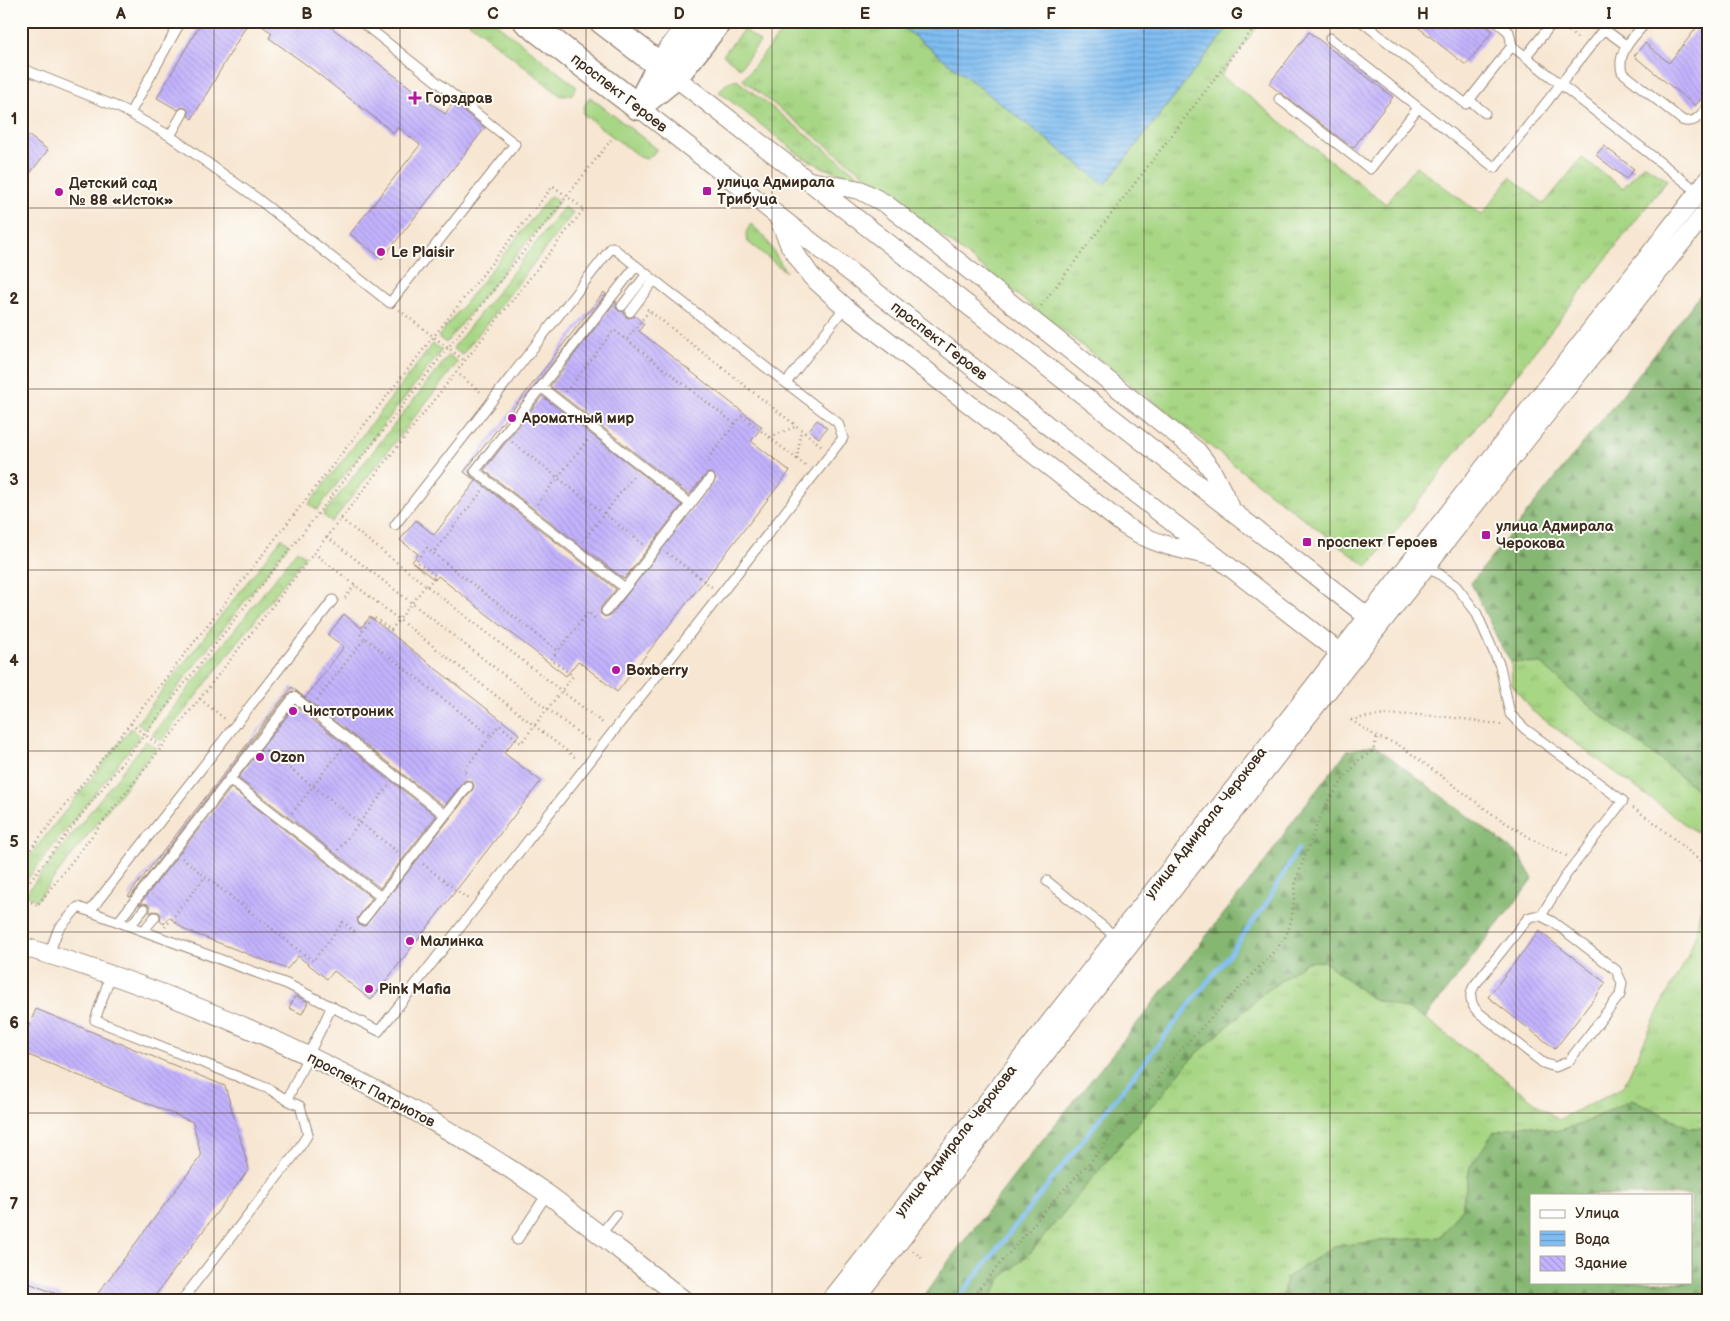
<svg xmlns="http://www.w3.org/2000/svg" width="1730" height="1321" font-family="'Balsamiq Sans',sans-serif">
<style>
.grass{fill:url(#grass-tufts);stroke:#718051}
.forest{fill:url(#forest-firs);stroke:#607048;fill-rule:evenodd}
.water{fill:url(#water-rules);stroke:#5d7488}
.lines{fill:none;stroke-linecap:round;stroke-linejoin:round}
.stream{stroke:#7fbdf2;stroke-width:4.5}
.building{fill:url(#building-back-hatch)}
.lane-casing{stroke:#998878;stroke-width:11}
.street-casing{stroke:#998878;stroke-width:20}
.secondary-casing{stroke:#998878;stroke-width:28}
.path{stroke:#998878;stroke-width:2.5;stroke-dasharray:1 4;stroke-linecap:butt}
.lane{stroke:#fff;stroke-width:9}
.street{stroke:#fff;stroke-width:18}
.secondary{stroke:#fff;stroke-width:25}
.grid{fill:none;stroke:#3b2a1e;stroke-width:1;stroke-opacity:0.55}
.poi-dot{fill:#b5179e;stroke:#fdfcf7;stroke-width:2}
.labels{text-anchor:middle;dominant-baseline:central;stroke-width:4;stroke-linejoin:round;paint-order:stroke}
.street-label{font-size:15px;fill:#3b2a1e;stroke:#fdfcf7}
.poi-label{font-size:15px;font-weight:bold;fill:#3b2a1e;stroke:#fdfcf7;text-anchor:start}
.neatline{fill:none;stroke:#3b2a1e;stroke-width:2}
.grid-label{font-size:16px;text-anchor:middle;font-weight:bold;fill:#3b2a1e}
</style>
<defs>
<pattern id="grass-tufts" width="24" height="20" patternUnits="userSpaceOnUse" patternTransform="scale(1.25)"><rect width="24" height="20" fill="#a7d684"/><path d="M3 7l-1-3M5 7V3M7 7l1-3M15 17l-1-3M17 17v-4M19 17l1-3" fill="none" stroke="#91b872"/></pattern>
<pattern id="forest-firs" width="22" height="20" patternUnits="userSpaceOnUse" patternTransform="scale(1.25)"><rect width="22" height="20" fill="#85b772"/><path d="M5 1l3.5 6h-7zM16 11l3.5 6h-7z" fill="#6e955d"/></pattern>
<pattern id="water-rules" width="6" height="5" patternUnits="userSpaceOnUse" patternTransform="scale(1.25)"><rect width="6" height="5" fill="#7fbdf2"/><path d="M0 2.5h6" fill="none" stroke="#699ac3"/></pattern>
<pattern id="building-back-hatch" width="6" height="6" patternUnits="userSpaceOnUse" patternTransform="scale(1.25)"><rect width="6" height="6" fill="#c3b2fd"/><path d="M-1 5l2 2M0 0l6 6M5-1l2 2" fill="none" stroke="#a899d8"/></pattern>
</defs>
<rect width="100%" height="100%" fill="#fdfcf7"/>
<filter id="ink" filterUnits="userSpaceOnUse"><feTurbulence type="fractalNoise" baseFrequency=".02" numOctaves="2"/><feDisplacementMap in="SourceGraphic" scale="10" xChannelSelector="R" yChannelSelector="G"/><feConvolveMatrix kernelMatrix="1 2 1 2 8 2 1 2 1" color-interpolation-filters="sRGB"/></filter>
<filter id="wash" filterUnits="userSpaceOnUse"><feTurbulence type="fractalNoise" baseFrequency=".0096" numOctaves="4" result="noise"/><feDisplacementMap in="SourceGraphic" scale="20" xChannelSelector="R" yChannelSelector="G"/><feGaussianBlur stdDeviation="1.12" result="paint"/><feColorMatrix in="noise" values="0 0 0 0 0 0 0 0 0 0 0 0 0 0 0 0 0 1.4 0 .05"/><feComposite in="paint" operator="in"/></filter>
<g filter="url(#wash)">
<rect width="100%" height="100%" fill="#f7e6d1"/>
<!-- grass -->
<path class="grass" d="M467,21H493L577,87L571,95L561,96Z
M790,21H895L1105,185L1233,21H1262L1221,75L1386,204L1416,166L1482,215L1510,177L1544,204L1582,158L1623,188L1644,164L1667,180L1368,567L1270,493L743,80Z
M744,29L760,42L740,68L723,55Z
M733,80L738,81L867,182L824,168L801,156L719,92L727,83Z
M590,97L657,149L651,156L646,159L640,157L584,115C582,107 586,103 590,97Z
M550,196L559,202L446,343L438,337Z
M564,207L573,213L462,355L453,348Z
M751,224L764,236L786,272L748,242C744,235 747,230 751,224Z
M433,344L442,350L317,510L309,504Z
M449,355L458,362L332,522L323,515Z
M282,538L289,544L145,729L137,723Z
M297,550L305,556L161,741L152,735Z
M1511,661L1542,664L1570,690L1607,720L1654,755L1709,799V842L1531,710L1512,684Z
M131,728L140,736L21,887V867Z
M146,741L156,748L36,901L26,893Z
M1709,894V1128H1690L1632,1100L1579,1125L1556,1131L1527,1125L1470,1167L1462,1208L1440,1238L1391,1240L1334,1246L1286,1278L1282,1300H990L1002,1277L1031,1252L1191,1059L1264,993L1306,962L1324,961L1371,998L1412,1011L1425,1018L1558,1120L1623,1087L1663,1001L1686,960L1696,934L1702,897Z"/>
<!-- forest -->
<path class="forest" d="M1709,283V799L1654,755L1607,720L1570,690L1542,664L1511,661L1502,648L1471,583L1649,361Z
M1374,745L1519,855L1533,879L1425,1018L1412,1011L1371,998L1324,961L1306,962L1264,993L1191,1059L1031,1252L1002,1277L990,1300H921L953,1255L1035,1149L1131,1031L1265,862L1295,818L1347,751Z
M1632,1099L1690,1128H1709V1300H1282L1286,1278L1334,1246L1391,1240L1440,1237L1462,1208L1470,1167L1494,1132L1527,1125L1556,1131L1579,1125ZM1531,1195H1691V1282H1531Z"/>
<!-- water -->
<path class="water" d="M895,21H1233L1105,185Z"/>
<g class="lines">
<!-- stream -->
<path class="stream" d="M957,1300L1231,952L1268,901L1298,849"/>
</g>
<g id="blocks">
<!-- building -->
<path class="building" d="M202,21H249L192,119L188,116L189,112L186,108L182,107L178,110L157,98Z
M255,21H323L445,114L453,103L485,128L382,259L350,234L420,145L398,127L394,133L304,63L269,38L272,33Z
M1410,21H1480L1493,31L1466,65Z
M1702,21H1709V89L1695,106L1634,56L1645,43L1669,63Z
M1309,32L1393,97L1353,148L1269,84Z
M21,130L48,150L21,185Z
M1604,146L1634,169L1626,179L1596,155Z
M604,292L606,294L469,471L471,476L616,589L601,607L600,613L602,615L605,617L611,615L716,479L713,474L707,473L689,495L550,386L616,301V308L619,311L624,312L626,317L629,318L635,316L644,324L639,331L762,427L751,441L790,471L617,692L578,661L566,676L438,576L435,580L412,562L418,554L400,540L416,520L434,535L476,481L464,472Z
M542,396L682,505L624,579L484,470Z
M817,420L827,428L819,438L809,430Z
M344,614L361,628L370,617L519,734L504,753L541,781L371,1000L334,971L327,979L298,956L287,969L185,930L169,917L164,924L160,921L161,915L159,912L153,911L150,913V907L148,904L142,903L139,905L231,788L372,898L357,919L359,925L365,926L473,789L474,786L472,781L465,780L444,806L297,692L292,691L289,693L130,897L128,896L292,687L305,698L344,647L328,635Z
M295,706L436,816L380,888L238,778Z
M1539,931L1606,983L1555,1049L1488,997Z
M295,996L308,1002L302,1014L289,1008Z
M36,1009L225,1086L249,1169L152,1300H93L201,1156L193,1122L21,1052V1044Z
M21,1280L69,1299V1300H21Z"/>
</g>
</g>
<g filter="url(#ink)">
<use href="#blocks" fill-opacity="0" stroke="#998878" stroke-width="1"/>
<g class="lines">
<defs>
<path id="lane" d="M1361,21L1466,104L1512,46L1698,192
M1496,21L1509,32L1512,46
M1647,21C1635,36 1616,51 1622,72L1682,120C1695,125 1701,115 1709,105
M1604,29L1627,46
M1330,38L1495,168L1610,21
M1526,56L1550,26L1544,21
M21,68L120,108L170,136L258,199L390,303L515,144L360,21
M1279,99L1370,169L1418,108
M1469,100L1485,113
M130,113L181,21
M170,136L183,113
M636,266L475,471L625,588L710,479
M622,306L647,274
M630,312L654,280
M541,387L690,504
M395,525L612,247L786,383
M1428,566L1456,586L1476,612L1500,666L1510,714L1525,729L1623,801L1566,875L1541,916
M606,611L625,588
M229,779L381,897
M445,815L468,786
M1047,881L1116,937
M90,911L333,600
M1534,916H1541L1553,922L1616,970L1622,983L1620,995L1568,1062L1555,1067L1543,1063L1478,1012C1470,1004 1469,995 1474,986L1528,918Z
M118,922L294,697L445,815L363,920
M130,926L144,909
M143,931L155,917
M49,954L58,930L78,907L287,984L379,1031L843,438L838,423L786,383L845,307
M111,974L95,1020L269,1089L287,1100
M600,1235L616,1215
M517,1240L547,1194
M182,1300L296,1153L308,1134L300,1106L287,1100L332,1006"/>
<path id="street" d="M675,77L1377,624
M638,107L1348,659
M810,181L860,190L886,204L1197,451L1211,469L1230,506
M778,217L790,246L811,276L845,307L1124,525C1154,545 1176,548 1211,556
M21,946C207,1001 386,1083 546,1193C562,1204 578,1218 594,1230C624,1253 654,1277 684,1300
M831,1300L1294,712L1709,178
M854,1300L1289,740L1709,208"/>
<path id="secondary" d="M526,21L638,107
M602,21L671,74
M642,100L660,65L694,21
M638,107L675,77L719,21"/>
</defs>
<!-- lane casing -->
<use href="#lane" class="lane-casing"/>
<!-- street casing -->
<use href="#street" class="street-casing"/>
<!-- secondary casing -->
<use href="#secondary" class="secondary-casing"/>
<!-- path -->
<path class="path" d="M1561,25L1580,40
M1041,306L1259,21
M647,309L822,446
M399,310L465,361
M627,339L649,311
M456,372L483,394
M566,392L614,330L735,424L707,460L716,467
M735,424L742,416L807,467
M770,437L797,426
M512,442L644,545
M797,459L801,430
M482,491L433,553L558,651L588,612L595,618
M537,504L589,438
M341,519L604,724
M327,537L590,742
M583,541L635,474
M314,553L577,759
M667,553L712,587
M427,586L436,576L416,561L427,548L433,553
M345,598L355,585
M365,638L360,634L373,617L391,630L426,585
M200,699L225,719
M317,700L365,638L491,736L463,771L467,773
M1351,720L1377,737L1398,744L1495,816L1537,842L1567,856
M1351,720C1400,709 1453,717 1503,725
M131,724L161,747
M491,736L499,725L521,743L573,676L551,659L558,651
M266,750L400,854
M1633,808L1655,823L1698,859L1709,871
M292,813L342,749
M338,850L389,785
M182,858L313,961L343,922L354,931L356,929
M21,861C200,637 374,410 553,186L584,209L37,906L21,895
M423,864L468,899
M21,892L611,140
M165,927L205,877
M913,1251L923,1259
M971,1300L982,1285L1056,1198L1102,1149L1119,1125L1149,1091L1172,1059L1279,946L1287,934L1292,917L1296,880L1317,824L1329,800L1343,780L1359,760L1373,751L1377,737"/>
<!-- lane -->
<use href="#lane" class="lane"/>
<!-- street -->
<use href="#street" class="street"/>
<!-- secondary -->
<use href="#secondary" class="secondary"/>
</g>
</g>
<!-- grid -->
<path class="grid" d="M214,21V1300M400,21V1300M586,21V1300M772,21V1300M958,21V1300M1144,21V1300M1330,21V1300M1516,21V1300M21,208H1709M21,389H1709M21,570H1709M21,751H1709M21,932H1709M21,1113H1709"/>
<!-- markers -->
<g class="poi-dot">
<path d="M412.5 90.5h5v5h5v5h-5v5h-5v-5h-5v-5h5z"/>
<rect x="702" y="186" width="10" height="10" rx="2.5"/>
<circle cx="59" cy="192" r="5"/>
<circle cx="381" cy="252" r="5"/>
<circle cx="512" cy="418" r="5"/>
<rect x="1481" y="530" width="10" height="10" rx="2.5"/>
<rect x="1302" y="537" width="10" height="10" rx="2.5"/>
<circle cx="616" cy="670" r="5"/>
<circle cx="293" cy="711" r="5"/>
<circle cx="260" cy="757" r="5"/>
<circle cx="410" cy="941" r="5"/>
<circle cx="369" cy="989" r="5"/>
</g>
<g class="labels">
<!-- street labels -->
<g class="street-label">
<text transform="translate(619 93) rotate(38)">проспект Героев</text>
<text transform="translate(939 341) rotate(38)">проспект Героев</text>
<text transform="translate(1206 823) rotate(-52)">улица Адмирала Черокова</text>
<text transform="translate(371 1090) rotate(28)">проспект Патриотов</text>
<text transform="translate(956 1141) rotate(-52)">улица Адмирала Черокова</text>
</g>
<!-- poi labels -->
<g class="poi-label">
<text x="425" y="98">Горздрав</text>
<text x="717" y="182">улица Адмирала<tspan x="717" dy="17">Трибуца</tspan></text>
<text x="69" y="183">Детский сад<tspan x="69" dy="17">№ 88 «Исток»</tspan></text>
<text x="391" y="252">Le Plaisir</text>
<text x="522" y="418">Ароматный мир</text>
<text x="1496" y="526">улица Адмирала<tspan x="1496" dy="17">Черокова</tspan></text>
<text x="1317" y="542">проспект Героев</text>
<text x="626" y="670">Boxberry</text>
<text x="303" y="711">Чистотроник</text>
<text x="270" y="757">Ozon</text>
<text x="420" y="941">Малинка</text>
<text x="379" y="989">Pink Mafia</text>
</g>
</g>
<!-- margin -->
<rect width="1730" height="1321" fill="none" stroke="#fdfcf7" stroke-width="55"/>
<!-- legend -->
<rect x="1530" y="1194" width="162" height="90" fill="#fdfcf7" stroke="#afa8a0"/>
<rect x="1540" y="1210" width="25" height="8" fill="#ffffff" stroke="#afa8a0"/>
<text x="1575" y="1218" font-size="15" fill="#3b2a1e">Улица</text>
<rect x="1540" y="1231" width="25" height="15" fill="url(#water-rules)" stroke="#afa8a0"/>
<text x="1575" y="1244" font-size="15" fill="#3b2a1e">Вода</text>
<rect x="1540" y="1256" width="25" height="15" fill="url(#building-back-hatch)" stroke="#afa8a0"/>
<text x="1575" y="1268" font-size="15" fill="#3b2a1e">Здание</text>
<rect x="28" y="28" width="1674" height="1266" class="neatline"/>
<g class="grid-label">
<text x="121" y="19">A</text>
<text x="307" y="19">B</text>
<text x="493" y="19">C</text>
<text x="679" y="19">D</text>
<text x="865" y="19">E</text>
<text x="1051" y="19">F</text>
<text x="1237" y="19">G</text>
<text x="1423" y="19">H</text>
<text x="1609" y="19">I</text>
<text x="14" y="124">1</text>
<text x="14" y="304">2</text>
<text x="14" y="485">3</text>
<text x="14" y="666">4</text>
<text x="14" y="847">5</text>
<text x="14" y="1028">6</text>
<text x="14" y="1209">7</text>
</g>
</svg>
